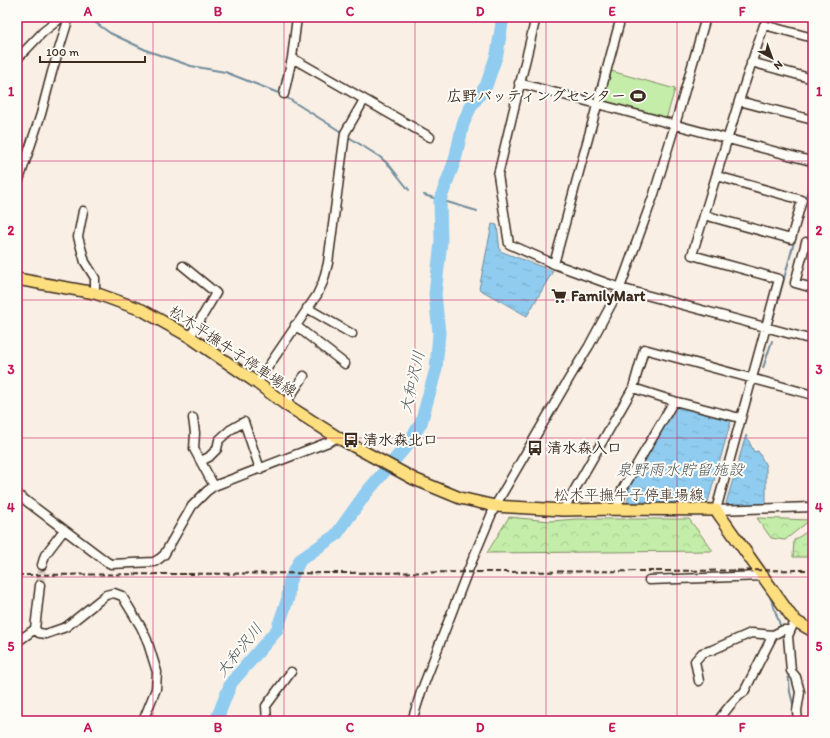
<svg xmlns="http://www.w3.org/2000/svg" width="830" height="738" font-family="Itim,'Klee One',sans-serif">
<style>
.forest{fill:url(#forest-crowns);stroke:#7f8c64}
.pitch{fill:#c3eda9;stroke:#7f8c64}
.water{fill:url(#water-ripples);stroke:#6d8b9b}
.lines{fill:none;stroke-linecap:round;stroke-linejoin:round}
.stream{stroke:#6d8b9b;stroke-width:2}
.river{stroke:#8fccef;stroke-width:13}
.minor-tunnel{stroke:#d4c8bd;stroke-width:8;stroke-dasharray:8 4;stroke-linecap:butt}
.minor-casing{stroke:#3b2a1e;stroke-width:11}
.major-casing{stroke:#3b2a1e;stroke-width:14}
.minor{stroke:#fdfcf7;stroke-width:8}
.major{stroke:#fedf80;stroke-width:11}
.rail{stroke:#3b2a1e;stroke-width:2;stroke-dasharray:6 3;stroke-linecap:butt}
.grid{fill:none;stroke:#c2185b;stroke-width:1;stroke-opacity:0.55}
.labels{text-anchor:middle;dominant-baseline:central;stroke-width:4;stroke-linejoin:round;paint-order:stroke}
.poi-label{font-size:15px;font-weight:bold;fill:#3b2a1e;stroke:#fdfcf7;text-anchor:start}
.street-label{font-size:15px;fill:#3b2a1e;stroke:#fdfcf7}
.water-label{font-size:16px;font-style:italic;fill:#545b5d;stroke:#fdfcf7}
.neatline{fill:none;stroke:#c2185b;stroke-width:1.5}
.grid-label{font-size:13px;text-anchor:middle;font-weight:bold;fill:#c2185b}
</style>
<defs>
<pattern id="forest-crowns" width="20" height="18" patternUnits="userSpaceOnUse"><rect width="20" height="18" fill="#c3eda9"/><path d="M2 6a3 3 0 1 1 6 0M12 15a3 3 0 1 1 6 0" fill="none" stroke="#a8cb91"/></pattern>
<pattern id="water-ripples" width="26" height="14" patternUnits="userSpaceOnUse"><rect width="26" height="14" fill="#8fccef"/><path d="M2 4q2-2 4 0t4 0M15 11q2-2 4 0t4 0" fill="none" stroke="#7cafcc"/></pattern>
</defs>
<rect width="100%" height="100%" fill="#faefe5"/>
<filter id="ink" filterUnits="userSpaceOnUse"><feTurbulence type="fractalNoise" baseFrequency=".025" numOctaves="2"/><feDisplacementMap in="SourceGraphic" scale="8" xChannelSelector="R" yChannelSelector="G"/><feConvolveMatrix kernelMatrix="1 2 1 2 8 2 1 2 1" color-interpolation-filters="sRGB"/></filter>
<g filter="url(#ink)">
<!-- forest -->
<path class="forest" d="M509,517L550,521L577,519H689L713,551L487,553Z
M757,518L810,520L785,540L771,538Z
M813,528V557H793L794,540Z"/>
<!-- pitch -->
<path class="pitch" d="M611,71L675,89L667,116L665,118L605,102L603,99Z"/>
<!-- water -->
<path class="water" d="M492,224L497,225L500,251L553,271L527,316L479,289Z
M677,405L730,420L731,421L708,502L704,505H626L630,492L626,490L674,406Z
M746,435L754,452L758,451L766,466V504L728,505L726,503Z"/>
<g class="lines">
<!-- stream -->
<path class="stream" d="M86,17L93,21L110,33L148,51L191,66L225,72L281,94L343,133
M347,136L380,157L390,166L409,190
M424,195L477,211
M805,201L813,172
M773,319L794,242
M763,368L772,341
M770,596L781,628
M788,671L790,692L794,708"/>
<!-- river -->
<path class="river" d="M216,721L231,683L277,630L288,598L289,582L300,560L336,535L366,493L408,444L421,423L436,369L439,333L435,294L441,242L440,200L455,160L463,124L471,106L486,86L497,54L503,17"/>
<!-- minor-tunnel -->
<path class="minor-tunnel" d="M40,585L42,565"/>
<defs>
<path id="minor" d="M536,17L498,175L509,244L554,264L620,288L813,340
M813,38L764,25L739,101L692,255L779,279L716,510L813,507
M292,58L430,137
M17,59L43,32L62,17
M751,62L813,79
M519,83L811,161L813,156
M284,94L292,58L297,17
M739,101L813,120
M17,186L41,114L52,72L69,17
M83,211L78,237L85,262L95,278V293
M704,215L791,239L802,200L717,176
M813,244L806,242L795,283L813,288
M554,264L621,17
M183,266L216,293L190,337
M307,308L352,334
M295,325L345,364
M257,383L317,295L323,282L328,263L345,133L364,100
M633,388L674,401L740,418
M285,404L304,376
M193,418L195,433L194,449L214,486
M201,461L209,457L217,449L219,440L230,430L244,422L260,469
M17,494L107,562L111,564L154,562L159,559L164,555L192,506L207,491L214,486L331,441L337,437
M617,509L622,490L674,401
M563,510L633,388L644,349L813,395
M42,565L45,555L64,530
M649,580L763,576
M792,627L788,636L791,671L796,677L800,692L797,711L798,721
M35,629L39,633L46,634L66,627L106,595L114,593L122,596L141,627L147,640L157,672L156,689L143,721
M17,642L35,629L40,585
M699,681L695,661L702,653L712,650L751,633L773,635
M267,721L266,706L291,672
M412,721L421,692L467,573L495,506L570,377L589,346L620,288L654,194L675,125L706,17
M718,721C727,710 731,701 744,692L773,635L783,630H790"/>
<path id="major" d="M17,279L95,293L142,310L190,337L257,383L285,404L337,437L414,479L460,498L495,506L563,510L617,509L716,510L791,616L797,622L813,631"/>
</defs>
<!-- minor casing -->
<use href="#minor" class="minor-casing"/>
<!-- major casing -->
<use href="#major" class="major-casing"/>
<!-- minor -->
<use href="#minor" class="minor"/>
<!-- major -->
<use href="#major" class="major"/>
<!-- rail -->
<path class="rail" d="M17,575L813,570"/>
</g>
</g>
<!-- grid -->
<path class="grid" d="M153,17V721M284,17V721M415,17V721M546,17V721M677,17V721M17,161H813M17,300H813M17,438H813M17,577H813"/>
<!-- icons -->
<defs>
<symbol id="stadium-bare" viewBox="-9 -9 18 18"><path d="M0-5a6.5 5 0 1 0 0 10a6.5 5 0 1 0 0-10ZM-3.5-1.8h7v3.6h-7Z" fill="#3b2a1e" stroke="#fdfcf7" stroke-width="2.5" paint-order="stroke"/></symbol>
<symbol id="supermarket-bare" viewBox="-9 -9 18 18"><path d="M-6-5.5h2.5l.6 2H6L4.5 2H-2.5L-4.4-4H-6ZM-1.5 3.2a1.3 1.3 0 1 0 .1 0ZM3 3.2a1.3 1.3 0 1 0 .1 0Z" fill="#3b2a1e" stroke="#fdfcf7" stroke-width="2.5" paint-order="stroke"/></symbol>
<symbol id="bus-bare" viewBox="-9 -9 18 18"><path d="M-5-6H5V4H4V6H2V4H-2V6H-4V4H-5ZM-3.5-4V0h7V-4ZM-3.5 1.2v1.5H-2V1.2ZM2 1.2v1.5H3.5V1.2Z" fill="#3b2a1e" stroke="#fdfcf7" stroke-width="2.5" paint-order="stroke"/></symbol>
</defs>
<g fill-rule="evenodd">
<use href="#stadium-bare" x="627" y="85" width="22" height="22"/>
<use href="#supermarket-bare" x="548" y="285" width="22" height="22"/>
<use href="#bus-bare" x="340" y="429" width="22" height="22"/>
<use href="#bus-bare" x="524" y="437" width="22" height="22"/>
</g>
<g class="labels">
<!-- poi labels -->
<g class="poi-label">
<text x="626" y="96" text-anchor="end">広野バッティングセンター</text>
<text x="571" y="296">FamilyMart</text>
<text x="363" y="440">清水森北口</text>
<text x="547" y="448">清水森入口</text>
</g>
<!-- street labels -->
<g class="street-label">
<text transform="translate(233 351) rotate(34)">松木平撫牛子停車場線</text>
<text x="629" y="495">松木平撫牛子停車場線</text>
</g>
<!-- water labels -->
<g class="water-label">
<text transform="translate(412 382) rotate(-77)">大和沢川</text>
<text x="680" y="469">泉野雨水貯留施設</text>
<text transform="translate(239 650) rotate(-51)">大和沢川</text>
</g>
</g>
<!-- margin -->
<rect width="830" height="738" fill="none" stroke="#fdfcf7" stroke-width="44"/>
<!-- north arrow -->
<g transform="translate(772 58) rotate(139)" stroke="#fdfcf7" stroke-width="3" paint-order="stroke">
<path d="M0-3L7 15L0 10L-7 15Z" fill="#3b2a1e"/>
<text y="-6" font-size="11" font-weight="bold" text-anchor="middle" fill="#3b2a1e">N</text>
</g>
<!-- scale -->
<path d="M40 56v6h105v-6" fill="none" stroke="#3b2a1e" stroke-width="2"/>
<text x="46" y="56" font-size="12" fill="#3b2a1e" stroke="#fdfcf7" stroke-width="3" paint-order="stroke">100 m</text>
<rect x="22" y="22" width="786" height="694" class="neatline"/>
<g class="grid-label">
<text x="88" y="16">A</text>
<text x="218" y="16">B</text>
<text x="350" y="16">C</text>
<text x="480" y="16">D</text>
<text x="612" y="16">E</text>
<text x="742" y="16">F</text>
<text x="11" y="96">1</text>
<text x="819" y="96">1</text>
<text x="11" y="235">2</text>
<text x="819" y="235">2</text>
<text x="11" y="374">3</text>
<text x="819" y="374">3</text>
<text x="11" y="512">4</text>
<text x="819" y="512">4</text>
<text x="11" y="651">5</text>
<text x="819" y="651">5</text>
<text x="88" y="732">A</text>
<text x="218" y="732">B</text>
<text x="350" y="732">C</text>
<text x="480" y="732">D</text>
<text x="612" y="732">E</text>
<text x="742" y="732">F</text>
</g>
</svg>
